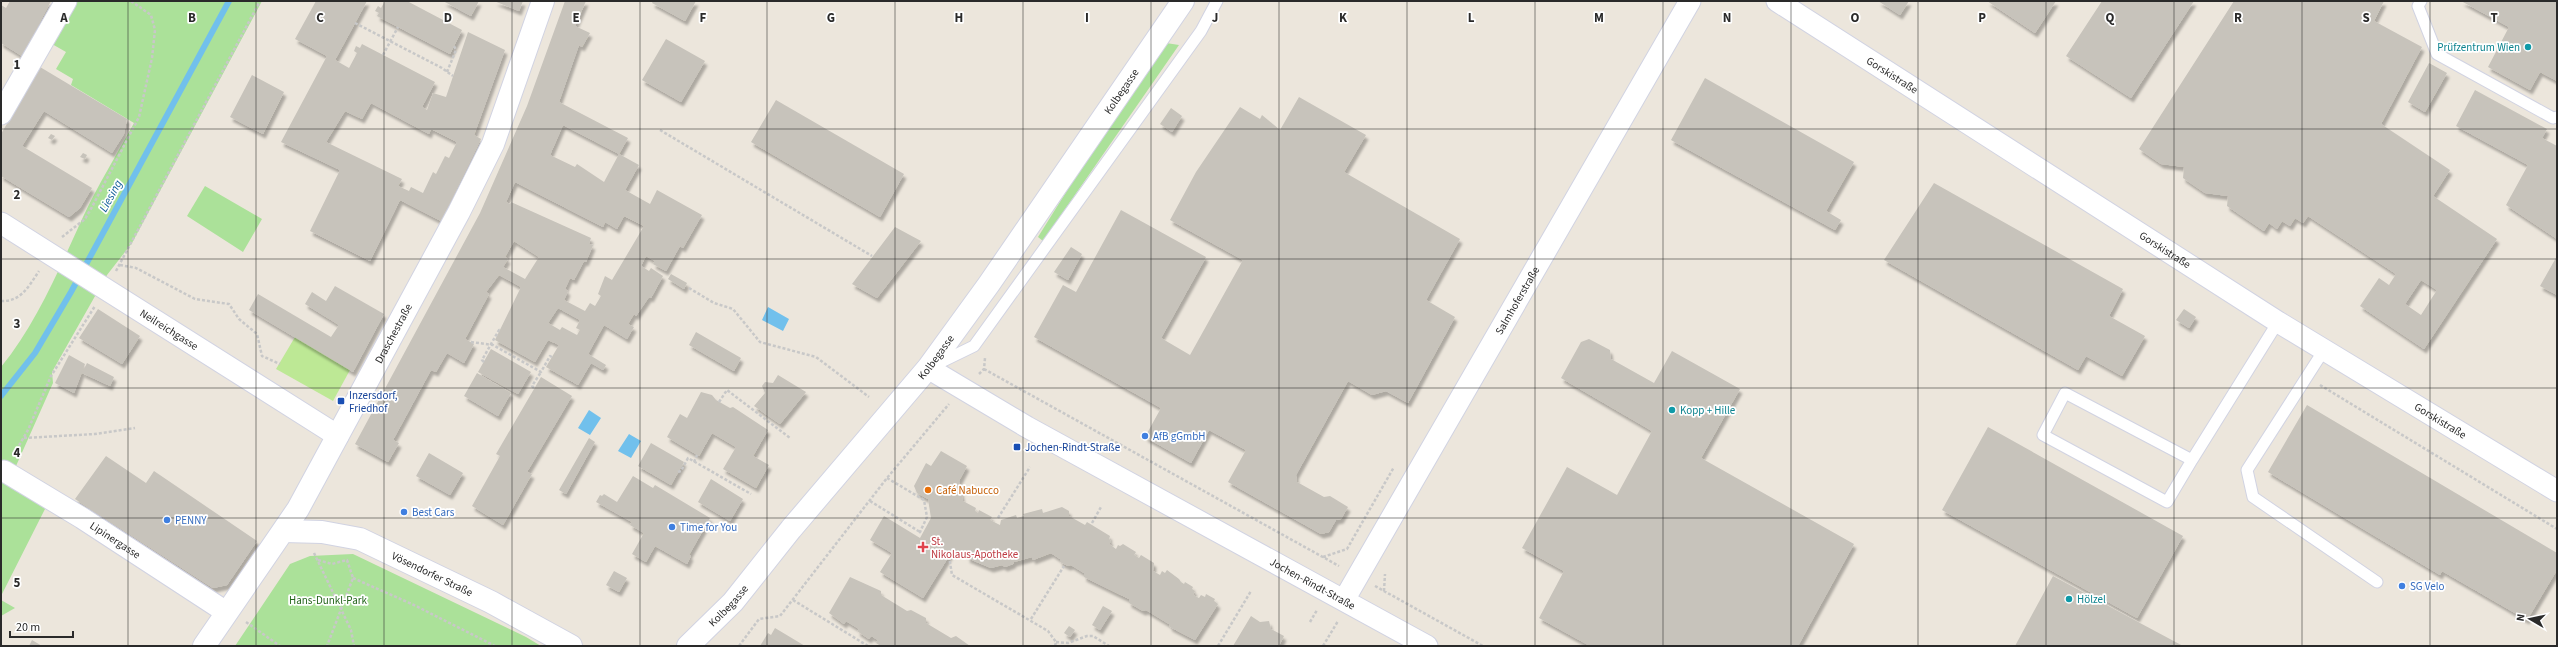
<svg xmlns="http://www.w3.org/2000/svg" width="2558" height="647" font-family="'Source Sans 3',sans-serif">
<style>
.green{fill:#abe199}
.pitch{fill:#bde895}
.water{fill:#71c0ec}
.lines{fill:none;stroke-linecap:round;stroke-linejoin:round}
.stream{stroke:#71c0ec;stroke-width:6}
.building{fill:#c7c3bb;fill-rule:evenodd;filter:url(#shadow)}
.service-casing{stroke:#d1d3e2;stroke-width:13}
.minor-casing{stroke:#d1d3e2;stroke-width:23}
.tertiary-casing{stroke:#d1d3e2;stroke-width:24}
.secondary-casing{stroke:#d1d3e2;stroke-width:24}
.path{stroke:#c8c8c8;stroke-width:2.5;stroke-dasharray:3 2;stroke-linecap:butt}
.service{stroke:#fff;stroke-width:11}
.minor{stroke:#fff;stroke-width:21}
.tertiary{stroke:#fff;stroke-width:22}
.secondary{stroke:#fff;stroke-width:22}
.grid{fill:none;stroke:#2a2a2a;stroke-width:1;stroke-opacity:0.55}
.culture-dot{fill:#0f9aa8;stroke:#fff;stroke-width:1.5}
.transit-dot{fill:#1a4fb4;stroke:#fff;stroke-width:1.5}
.shop-dot{fill:#3f7fe0;stroke:#fff;stroke-width:1.5}
.food-dot{fill:#e8710a;stroke:#fff;stroke-width:1.5}
.health-dot{fill:#e0444e;stroke:#fff;stroke-width:1.5}
.labels{text-anchor:middle;dominant-baseline:central;stroke-width:3.5;stroke-linejoin:round;paint-order:stroke}
.culture-label{font-size:11px;fill:#0d838f;stroke:#fff;text-anchor:start}
.street-label{font-size:11px;fill:#2a2a2a;stroke:#fff}
.transit-label{font-size:11px;fill:#164399;stroke:#fff;text-anchor:start}
.shop-label{font-size:11px;fill:#366cbe;stroke:#fff;text-anchor:start}
.food-label{font-size:11px;fill:#c56008;stroke:#fff;text-anchor:start}
.health-label{font-size:11px;fill:#be3a42;stroke:#fff;text-anchor:start}
.park-label{font-size:11px;fill:#24651b;stroke:#fff}
.water-label{font-size:12px;font-style:italic;fill:#105c98;stroke:#fff}
.grid-label{font-size:13px;text-anchor:middle;font-weight:bold;fill:#2a2a2a;stroke:#fff;stroke-width:3.5;stroke-linejoin:round;paint-order:stroke}
</style>
<defs>
<filter id="shadow"><feDropShadow dx="2.5" dy="4.5" stdDeviation="1" flood-color="#0004"/></filter>
</defs>
<rect width="100%" height="100%" fill="#ece6dc"/>
<!-- green -->
<path class="green" d="M77,1H262L132,243L107,275L52,372L53,383L16,466L50,486L45,509L1,596V367C37,323 59,269 83,217C98,185 117,154 134,123L71,85L73,79L56,69L66,52L52,44Z
M1166,43L1179,45L1043,241L1038,237L1078,173Z
M205,186L262,219L243,252L187,216Z
M353,554L526,637L541,646H235L290,564L310,556Z
M1,600L15,608L1,616Z"/>
<!-- pitch -->
<path class="pitch" d="M295,337L350,370L333,401L276,369Z"/>
<!-- water -->
<path class="water" d="M768,307L789,319L783,331L762,320Z
M589,410L601,418L590,435L578,428Z
M629,434L641,441L631,458L618,451Z"/>
<g class="lines">
<!-- stream -->
<path class="stream" d="M1,396L35,353L71,292L229,1"/>
</g>
<!-- building -->
<path class="building" d="M10,1H51L22,56L1,43V5L6,8Z
M316,1H367L335,60L349,68L357,53L354,51L356,46L360,48L362,44L435,82L422,107L427,110L433,93L446,97L468,32L505,50L474,135L481,139L441,221L400,200L370,261L310,231L340,170L281,142L327,56L295,39ZM371,103L429,134L431,129L457,142L449,158L445,156L436,174L433,172L423,193L411,187L409,191L398,186L402,179L326,142L345,111L362,119Z
M385,1H407L462,30L450,54L377,16L379,13L375,11L378,6L381,8Z
M443,1H479L471,16Z
M494,1H523L519,11Z
M565,1H586L575,26L590,33L582,47L579,45L559,102L628,138L619,154L563,125L550,155L575,167L577,164L604,182L619,154L639,165L625,190L650,204L657,190L702,215L683,248L680,246L666,271L653,264L655,261L646,256L641,266L649,271L651,268L663,276L651,298L649,297L636,316L634,314L628,324L634,327L627,339L604,325L588,354L606,365L603,370L591,363L578,385L546,367L559,345L548,340L535,362L495,340L521,287L499,275L486,292L489,294L465,339L474,344L464,363L447,353L436,372L431,370L393,440L399,443L388,462L355,444L480,213L527,106ZM515,182L603,227L605,222L617,229L624,216L644,226L612,280L605,276L598,294L601,296L595,306L590,303L585,311L564,300L568,291L565,289L570,278L574,280L584,261L586,262L593,245L589,244L591,238L511,202L510,204L506,202ZM514,241L539,257L525,279L503,267L508,259L505,257ZM558,308L580,320L576,328L580,330L577,335L562,327L560,330L548,323Z
M653,1H696L685,21L652,3Z
M1878,1H1909L1900,15Z
M1987,1H2056L2035,33Z
M2102,1H2194L2131,98L2066,56Z
M2234,1H2384L2374,21L2422,47L2381,124L2450,170L2433,196L2497,239L2424,349L2360,306L2379,278L2389,285L2396,274L2308,216L2303,223L2295,218L2290,226L2282,221L2277,229L2269,223L2264,231L2227,206L2228,196L2205,193L2183,178L2184,167L2161,164L2139,149ZM2421,280L2437,290L2421,315L2405,304Z
M2461,1H2557V81L2540,72L2530,90L2488,67L2509,27Z
M666,39L705,61L681,102L642,80Z
M2429,63L2447,73L2425,112L2408,102Z
M40,67L127,119L124,134L112,153L44,111L22,146L92,188L80,208L69,217L1,176V134Z
M252,75L284,92L263,134L230,117Z
M1705,78L1854,162L1826,211L1841,220L1835,230L1671,140Z
M2475,90L2547,129L2542,138L2557,146V239L2506,205L2528,165L2456,126Z
M1299,97L1366,135L1344,172L1460,239L1426,300L1455,317L1408,403L1386,391L1372,395L1348,381L1296,475L1297,482L1324,497L1330,496L1348,507L1341,519L1336,520L1329,532L1321,534L1228,482L1246,450L1209,430L1191,463L1145,437L1161,408L1034,337L1063,285L1076,292L1121,210L1206,257L1161,338L1190,355L1243,260L1170,220L1196,172L1240,107L1260,119L1262,115L1280,130Z
M776,100L904,174L880,217L751,142Z
M1171,108L1182,116L1172,132L1160,124Z
M51,134L55,136L52,140L48,138Z
M83,153L87,155L85,159L80,157Z
M1934,183L2123,289L2109,316L2145,336L2122,376L2086,356L2078,370L1884,260Z
M895,227L921,241L877,298L852,284Z
M1071,247L1082,254L1068,280L1054,272Z
M2557,256V295L2540,286Z
M671,274L687,283L684,289L668,279Z
M335,286L384,314L353,372L249,310L258,294L331,337L339,325L305,304L312,292L326,301Z
M98,309L140,336L122,364L79,338Z
M2184,309L2196,317L2189,328L2176,320Z
M696,332L741,358L734,371L689,345Z
M1589,339L1610,350L1611,359L1654,383L1672,351L1740,389L1701,458L1854,544L1798,646H1590L1539,618L1564,571L1522,548L1567,467L1617,495L1652,431L1561,378L1581,342Z
M491,349L531,372L518,394L478,372Z
M69,355L85,364L74,393L55,383Z
M87,363L114,377L110,386L82,373Z
M477,373L511,393L498,416L464,396Z
M778,375L806,392L780,424L754,406L765,393L762,386L765,382L773,383Z
M541,377L572,396L527,472L532,474L503,525L472,506L500,456L496,454Z
M701,392L712,395L716,400L730,408L733,407L768,430L753,456L769,465L756,488L723,469L736,447L712,433L699,456L667,437L680,414L687,418Z
M2307,405L2557,553V570L2527,620L2442,571L2440,575L2268,472Z
M1988,427L2183,536L2137,618L1942,510Z
M589,438L595,442L566,494L559,490Z
M651,443L684,462L671,485L638,466Z
M941,451L967,466L959,481L963,501L976,508L975,511L978,513L979,510L992,517L990,520L1000,525L1001,520L1016,515L1017,518L1024,516L1023,514L1042,509L1043,513L1062,507L1069,511V516L1085,525L1087,522L1110,536L1109,539L1111,541L1109,544L1116,549L1118,545L1120,546L1123,544L1136,552L1134,555L1139,558L1141,555L1154,563L1153,571L1160,575L1162,571L1165,573L1167,570L1179,579L1181,582L1184,584L1185,582L1193,587L1192,589L1195,591L1193,595L1199,598L1201,595L1205,597L1206,594L1215,599L1214,601L1218,604L1195,640L1170,627L1169,624L1146,610L1143,611L1129,603V599L1084,577V573L1071,565L1068,566L1060,562V559L1051,553L1033,560L1032,557L1014,562L1013,564L1005,567L1002,565L991,568L967,558L968,555L954,548L923,598L880,572L892,553L870,540L884,516L920,538L931,518L928,499L917,493L914,486L926,463L931,466Z
M429,453L463,473L450,495L416,476Z
M106,456L146,483L154,471L257,541L227,585L213,588L75,499Z
M633,476L653,488L655,485L710,518L689,555L691,556L687,564L655,546L646,562L632,554L644,533L630,525L632,522L596,502L600,495L602,496L604,494L617,502Z
M711,479L743,499L730,521L698,502Z
M614,571L627,578L619,592L606,585Z
M2053,576L2140,623L2183,646H2015Z
M850,577L881,591V595L907,611L911,610L926,618V623L951,638L956,636L970,646H881L876,643L878,640L871,636L869,639L857,631L859,629L846,621L844,624L829,613Z
M1103,606L1112,611L1100,630L1092,625Z
M1251,616L1260,622L1269,621L1271,629L1284,636L1279,646H1233Z
M1069,626L1075,630L1070,637L1064,633Z
M775,628L805,646H760L768,633L771,635Z
M32,640L42,646H29Z"/>
<g class="lines">
<defs>
<path id="service" d="M2421,1L2418,6L2437,54L2553,118L2557,117
M2324,350L2247,470L2253,497L2377,582
M935,365L974,346L1201,31L1217,1
M2192,460L2167,502L2043,435L2065,393L2192,460L2278,322"/>
<g id="minor">
<path id="s1" d="M1777,1L2278,322L2557,491"/>
<path d="M1,114L66,1"/>
<path id="s2" d="M1,223L338,436"/>
<path id="s3" d="M928,368L1027,427L1427,646"/>
<path id="s4" d="M4,471L82,518L226,612"/>
<path id="s5" d="M1344,600L1690,1"/>
</g>
<g id="tertiary">
<path id="s6" d="M284,531L322,532L360,539L491,602L571,646"/>
</g>
<g id="secondary">
<path id="s7" d="M204,646L298,509L459,212L493,144L543,1"/>
<path id="s8" d="M688,646L733,602L791,529L928,368L989,284L1183,1"/>
</g>
</defs>
<!-- service casing -->
<use href="#service" class="service-casing"/>
<!-- minor casing -->
<use href="#minor" class="minor-casing"/>
<!-- tertiary casing -->
<use href="#tertiary" class="tertiary-casing"/>
<!-- secondary casing -->
<use href="#secondary" class="secondary-casing"/>
<!-- path -->
<path class="path" d="M355,23L442,68L453,76
M383,55L398,27
M447,72L456,50L454,46
M660,130L872,256
M62,237L85,219L92,207L139,117L152,58L155,30L151,15L131,1
M120,265L136,268L195,299L229,304L239,319L257,334L262,356L280,364
M116,271L260,1
M689,288L714,303L733,309L760,342L816,357L869,397
M1,301C21,302 29,286 39,271
M471,342L493,345L541,372L550,356L552,357
M484,362L482,360L499,330H501
M984,369L1339,566
M979,374L984,369L985,358
M2320,385L2557,529
M534,388L532,386L541,372
M719,402L727,390L790,438
M24,438L95,434L135,428
M14,454L28,430L51,376L95,306
M694,462L697,455
M678,472L681,471L688,458L751,494
M887,478L924,500L927,517L920,532L922,534
M870,501L920,532
M998,518L1030,467
M1092,523L1101,507
M314,553L351,630L354,646
M949,556L952,575L1048,631L1056,642L1055,646
M1323,557L1347,549L1394,467
M318,560L332,564L347,560L353,578L327,646
M353,578L414,605L495,646
M1375,586L1483,646
M1384,591L1385,574
M793,600L868,646
M1031,619L1064,566
M246,622L280,646
M1310,622L1317,610
M1056,642L1068,643L1087,636H1093L1109,646
M739,646L759,619L780,616L887,478L949,404
M1218,646L1251,591
M1323,646L1338,621"/>
<!-- service -->
<use href="#service" class="service"/>
<!-- minor -->
<use href="#minor" class="minor"/>
<!-- tertiary -->
<use href="#tertiary" class="tertiary"/>
<!-- secondary -->
<use href="#secondary" class="secondary"/>
</g>
<!-- grid -->
<path class="grid" d="M128,1V646M256,1V646M384,1V646M512,1V646M640,1V646M767,1V646M895,1V646M1023,1V646M1151,1V646M1279,1V646M1407,1V646M1535,1V646M1663,1V646M1791,1V646M1918,1V646M2046,1V646M2174,1V646M2302,1V646M2430,1V646M1,129H2557M1,259H2557M1,388H2557M1,518H2557"/>
<!-- markers -->
<g class="culture-dot">
<circle cx="2528" cy="47" r="4"/>
<circle cx="1672" cy="410" r="4"/>
<circle cx="2069" cy="599" r="4"/>
</g>
<g class="transit-dot">
<rect x="337" y="397" width="8" height="8" rx="2"/>
<rect x="1013" y="443" width="8" height="8" rx="2"/>
</g>
<g class="shop-dot">
<circle cx="1145" cy="436" r="4"/>
<circle cx="404" cy="512" r="4"/>
<circle cx="167" cy="520" r="4"/>
<circle cx="672" cy="527" r="4"/>
<circle cx="2402" cy="586" r="4"/>
</g>
<circle class="food-dot" cx="928" cy="490" r="4"/>
<path class="health-dot" d="M921 541h4v4h4v4h-4v4h-4v-4h-4v-4h4z"/>
<g class="labels">
<!-- culture labels -->
<g class="culture-label">
<text x="2520" y="47" text-anchor="end">Prüfzentrum Wien</text>
<text x="1680" y="410">Kopp + Hille</text>
<text x="2077" y="599">Hölzel</text>
</g>
<!-- street labels -->
<g class="street-label">
<text stroke="none"><textPath href="#s1" startOffset="137">Gorskistraße</textPath></text>
<text stroke="none"><textPath href="#s8" startOffset="705">Kolbegasse</textPath></text>
<text stroke="none"><textPath href="#s1" startOffset="461">Gorskistraße</textPath></text>
<text stroke="none"><textPath href="#s5" startOffset="346">Salmhoferstraße</textPath></text>
<text stroke="none"><textPath href="#s2" startOffset="199">Neilreichgasse</textPath></text>
<text stroke="none"><textPath href="#s7" startOffset="366">Draschestraße</textPath></text>
<text stroke="none"><textPath href="#s8" startOffset="381">Kolbegasse</textPath></text>
<text stroke="none"><textPath href="#s1" startOffset="785">Gorskistraße</textPath></text>
<text stroke="none"><textPath href="#s4" startOffset="131">Lipinergasse</textPath></text>
<text stroke="none"><textPath href="#s6" startOffset="157">Vösendorfer Straße</textPath></text>
<text stroke="none"><textPath href="#s3" startOffset="441">Jochen-Rindt-Straße</textPath></text>
<text stroke="none"><textPath href="#s8" startOffset="57">Kolbegasse</textPath></text>
</g>
<!-- transit labels -->
<g class="transit-label">
<text x="349" y="395">Inzersdorf,<tspan x="349" dy="13">Friedhof</tspan></text>
<text x="1025" y="447">Jochen-Rindt-Straße</text>
</g>
<!-- shop labels -->
<g class="shop-label">
<text x="1153" y="436">AfB gGmbH</text>
<text x="412" y="512">Best Cars</text>
<text x="175" y="520">PENNY</text>
<text x="680" y="527">Time for You</text>
<text x="2410" y="586">SG Velo</text>
</g>
<!-- food labels -->
<g class="food-label">
<text x="936" y="490">Café Nabucco</text>
</g>
<!-- health labels -->
<g class="health-label">
<text x="931" y="541">St.<tspan x="931" dy="13">Nikolaus-Apotheke</tspan></text>
</g>
<!-- park labels -->
<g class="park-label">
<text x="328" y="600">Hans-Dunkl-Park</text>
</g>
<!-- water labels -->
<g class="water-label">
<text transform="translate(111 196) rotate(-61)">Liesing</text>
</g>
</g>
<g class="grid-label">
<text x="64" y="22">A</text>
<text x="192" y="22">B</text>
<text x="320" y="22">C</text>
<text x="448" y="22">D</text>
<text x="576" y="22">E</text>
<text x="703" y="22">F</text>
<text x="831" y="22">G</text>
<text x="959" y="22">H</text>
<text x="1087" y="22">I</text>
<text x="1215" y="22">J</text>
<text x="1343" y="22">K</text>
<text x="1471" y="22">L</text>
<text x="1599" y="22">M</text>
<text x="1727" y="22">N</text>
<text x="1855" y="22">O</text>
<text x="1982" y="22">P</text>
<text x="2110" y="22">Q</text>
<text x="2238" y="22">R</text>
<text x="2366" y="22">S</text>
<text x="2494" y="22">T</text>
<text x="17" y="69">1</text>
<text x="17" y="199">2</text>
<text x="17" y="328">3</text>
<text x="17" y="457">4</text>
<text x="17" y="587">5</text>
</g>
<!-- border -->
<rect width="2558" height="647" fill="none" stroke="#2a2a2a" stroke-width="4"/>
<!-- north arrow -->
<g transform="translate(2530 619) rotate(279)" stroke="#ffffff" stroke-width="3" paint-order="stroke">
<path d="M0-3L7 15L0 10L-7 15Z" fill="#2a2a2a"/>
<text y="-6" font-size="11" font-weight="bold" text-anchor="middle" fill="#2a2a2a">N</text>
</g>
<!-- scale -->
<path d="M10 631v6h63v-6" fill="none" stroke="#2a2a2a" stroke-width="2"/>
<text x="16" y="631" font-size="12" fill="#2a2a2a" stroke="#ffffff" stroke-width="3" paint-order="stroke">20 m</text>
</svg>
